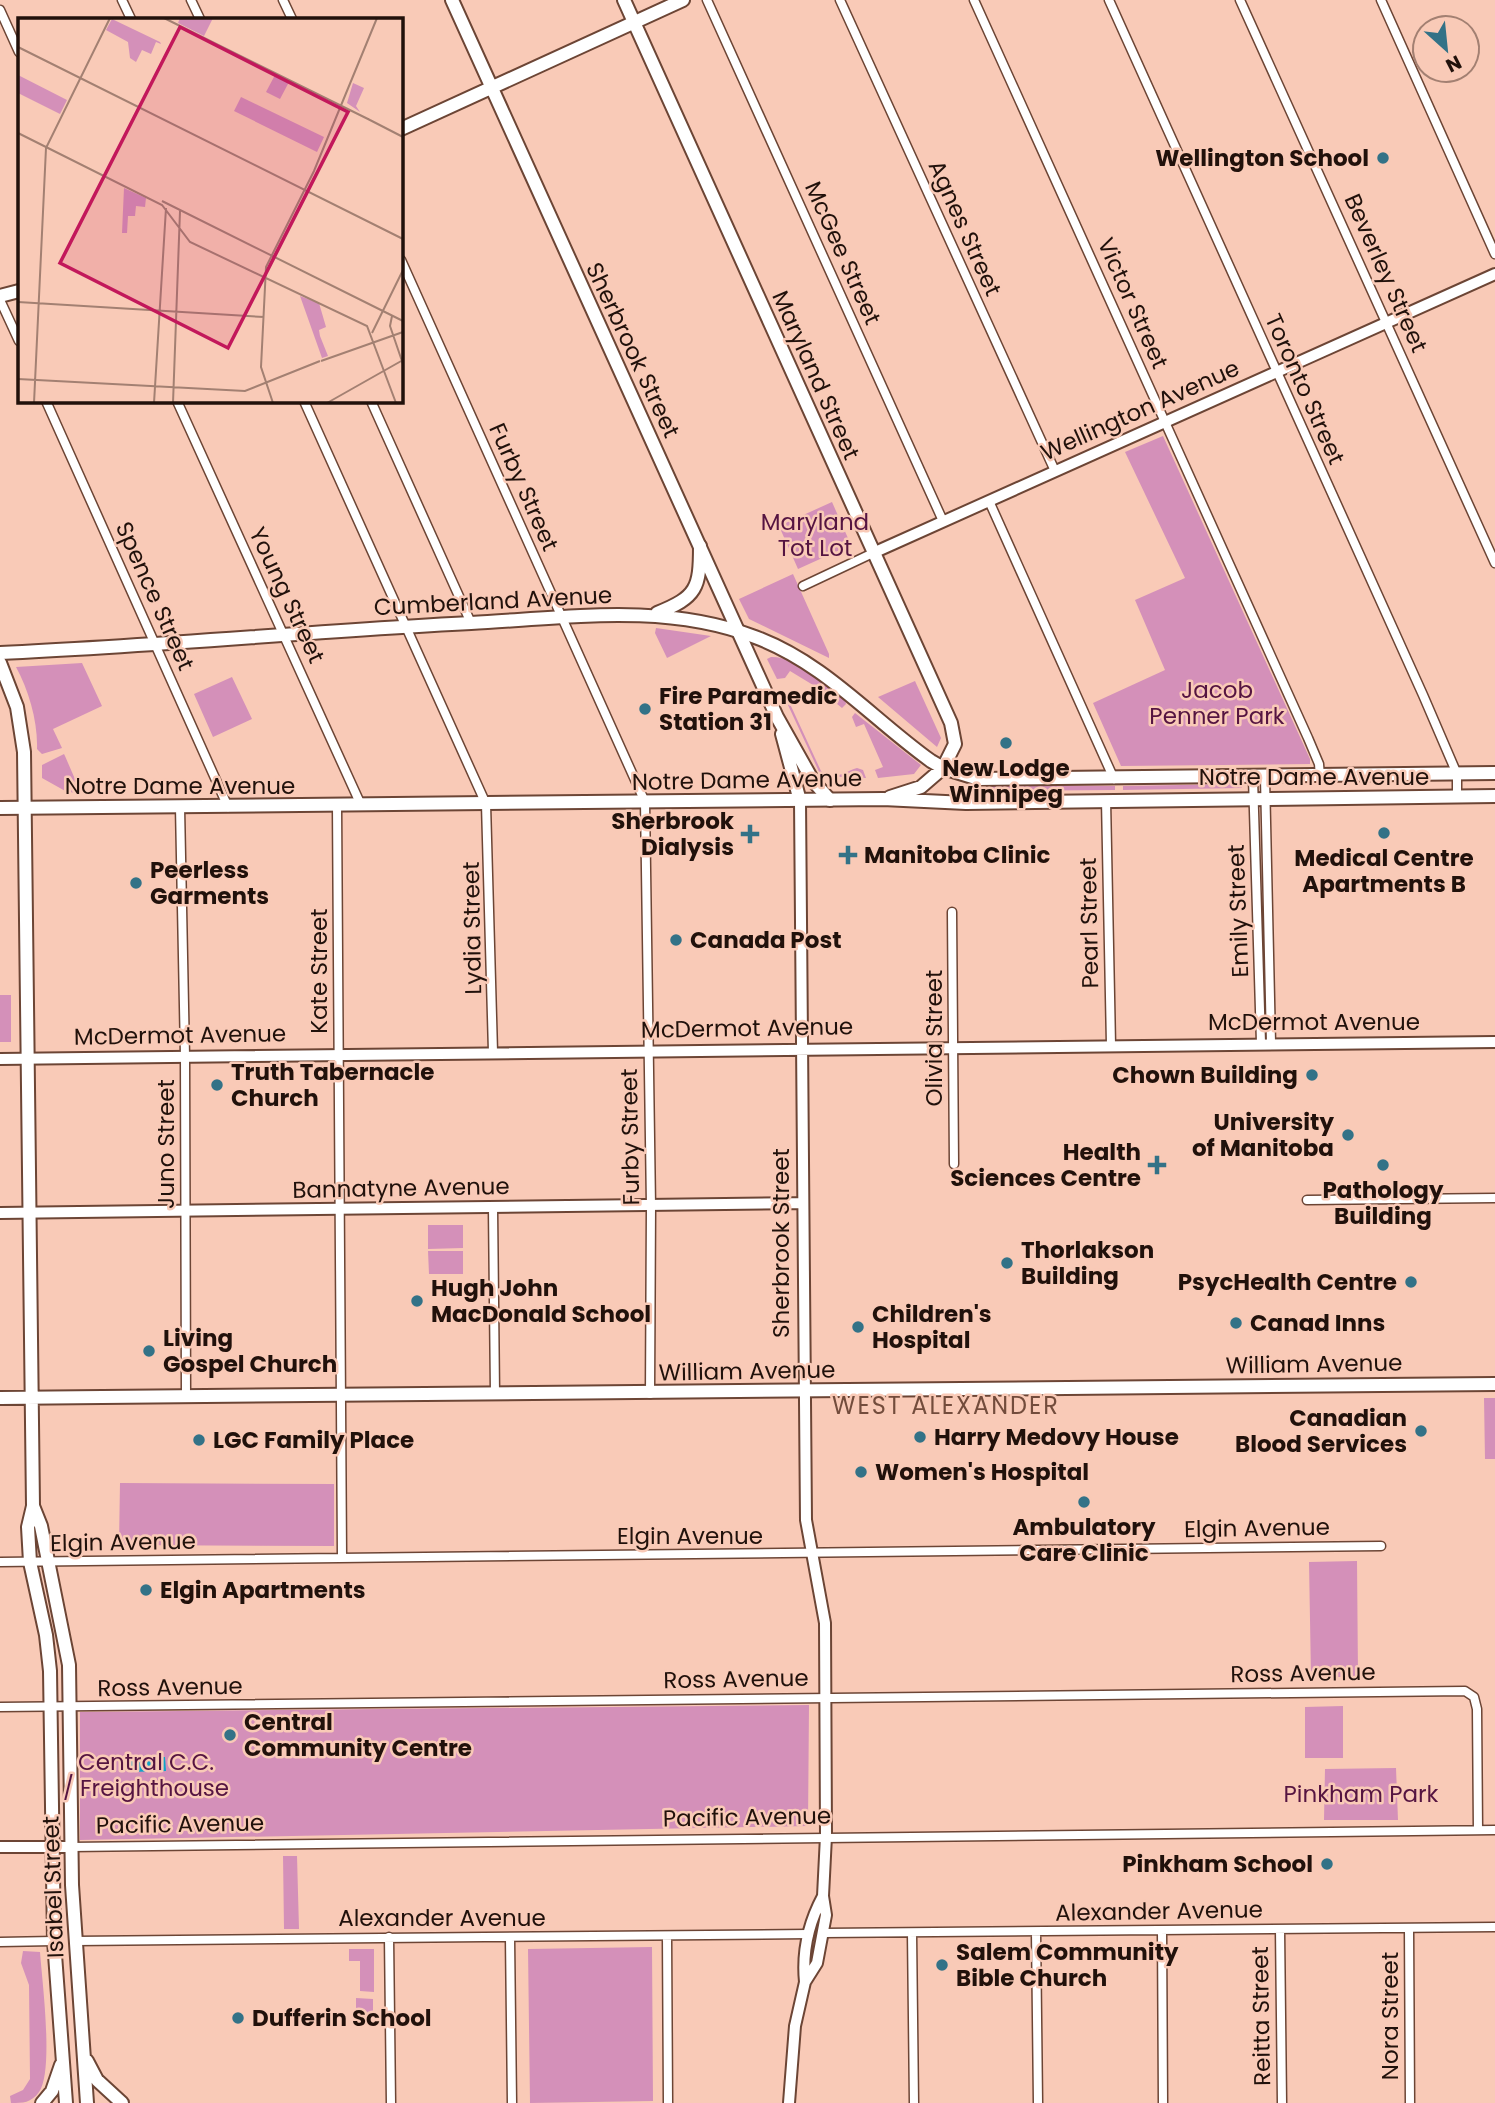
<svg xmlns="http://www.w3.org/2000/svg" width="1495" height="2103" font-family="Poppins,sans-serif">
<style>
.green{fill:#d490b9}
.water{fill:#10a3c9}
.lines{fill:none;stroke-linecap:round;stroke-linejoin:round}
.minor-casing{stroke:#6c4535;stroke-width:11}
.tertiary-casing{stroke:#6c4535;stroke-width:14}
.secondary-casing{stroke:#6c4535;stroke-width:16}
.primary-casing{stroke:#6c4535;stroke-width:16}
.minor{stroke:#fff;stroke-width:8}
.tertiary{stroke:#fff;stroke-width:10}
.secondary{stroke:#fff;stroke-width:12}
.primary{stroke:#fff;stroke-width:12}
.poi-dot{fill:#337287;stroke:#f9cab7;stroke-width:2.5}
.labels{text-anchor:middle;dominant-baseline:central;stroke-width:5;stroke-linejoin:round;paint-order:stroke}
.poi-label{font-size:23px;font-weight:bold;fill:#21110b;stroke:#f9cab7;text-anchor:start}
.street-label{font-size:23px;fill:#21110b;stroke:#f9cab7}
.park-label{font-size:23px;fill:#551441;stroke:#f9cab7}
.neighbourhood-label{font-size:24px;letter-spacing:2px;fill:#734c3c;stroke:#f9cab7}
.inset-road{fill:none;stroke:#a38072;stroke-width:2}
.view{fill:#c2185b;fill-opacity:0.15;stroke:#c2185b;stroke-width:3.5}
.inset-edge{fill:none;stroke:#21110b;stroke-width:3.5}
</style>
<rect width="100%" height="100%" fill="#f9cab7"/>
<!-- green -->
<path class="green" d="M1163,436L1310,759V764L1121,766L1093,703L1165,670L1135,600L1185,578L1125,452Z
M832,502L851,545L798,569L779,526Z
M793,574L829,654V658L749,619L739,599Z
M656,628L711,636L667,658L655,633Z
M771,657C796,656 826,686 845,700L846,704L842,708L826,695L811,692L813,685L790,671L785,678L777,679L767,659Z
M82,663L102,706L53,729L62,748L42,754L37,749C38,722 29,691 16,667Z
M232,677L252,719L213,737L194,694Z
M915,681L941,738L937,747L878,697Z
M781,690L784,691L821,771C833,782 844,772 857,768L863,770L866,778L821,776Z
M855,713L921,765L914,774L878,778L875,770L883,767L864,724L856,727L852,717Z
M64,754L65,756L81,793L67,792L42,778V765Z
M1241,784L1242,788L1123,790V786Z
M970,785L1115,786V790L968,791Z
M0,995H11V1042H0Z
M463,1225V1248L428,1249V1225Z
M428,1251H463V1274H429Z
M1484,1398H1495V1459H1485Z
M120,1483L334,1484V1546L119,1545Z
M1357,1561L1358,1677H1311L1309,1562Z
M809,1705L808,1826L80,1840V1712Z
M1343,1706V1758H1305V1707Z
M1396,1768L1398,1820H1324L1325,1769Z
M283,1856H297L299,1929H284Z
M652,1947L653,2101L530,2103L528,1949Z
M349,1949H374V1992L360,1991V1961H349Z
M23,1951L40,1952C42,1980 54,2071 39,2092C31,2103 23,2103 11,2103L10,2096L23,2090L30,2079L29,1985L21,1963Z
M356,1998L373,1999V2023H361L356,2017Z"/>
<!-- water -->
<path class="water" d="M165,1757L166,1771L130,1772V1759Z"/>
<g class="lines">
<defs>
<path id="minor" d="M122,0L131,19
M191,0L200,19
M283,0L292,19
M707,0L943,521
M840,0L1055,471
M974,0L1308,738L1319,764L1320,777
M1109,0L1423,695L1457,774V796
M1240,0L1495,563
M1381,0L1495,254
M0,10L19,52
M401,260L645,802L651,1206L650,1394
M0,300L19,341
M46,401L228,807
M177,401L361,805
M304,401L486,804L493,1052
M371,401L471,623
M989,501L1114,779
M803,586L873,553
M1253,778L1261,1043
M1265,778L1271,1043
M1106,800L1111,1045
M337,805L342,1557
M180,807L185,1056L186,1397
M952,912L954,1164
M1307,1200L1495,1198
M493,1208L495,1394
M0,1562L1381,1546
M0,1707L1465,1691L1474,1697L1477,1709L1478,1830
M71,1847L1495,1830
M1409,1928L1410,2103
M1280,1929L1282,2103
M1162,1930L1163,2103
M1036,1932L1038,2103
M824,1933L1495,1927
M912,1933L914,2103
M667,1936L668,2103
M389,1937L391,2103
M510,1938L512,2103
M75,1941L809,1934
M0,1942L54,1941"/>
<path id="tertiary" d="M873,553L1495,274
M0,1059L1495,1042
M0,1213L802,1203
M0,1847H71
M805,1982C802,1952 809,1922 823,1896
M789,2103L795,2026L805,1982L817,1963L826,1915L823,1896L826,1836L825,1623L806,1520L800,801"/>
<path id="secondary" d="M452,0L777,717L813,781L830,800
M624,0L951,723L955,744L943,768
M401,129L683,0
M0,296L19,291
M0,663L17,707L24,752L33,1506L28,1527L30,1562L46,1635L50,1671L54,1941L66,2103
M782,734L800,801
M0,1398L1495,1384
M33,1506L41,1526L69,1665L72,1885L87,2103
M87,2061L97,2080L122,2103
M42,2103L52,2091L61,2065"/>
<path id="primary" d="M657,613C697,597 700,588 700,546
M0,653C157,646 314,631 471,623C566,618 664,602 755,637C825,663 871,718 931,761L943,768L979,779L1495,773
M890,797L921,787L943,768
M0,808L883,799L966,803L1495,796"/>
</defs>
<!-- minor casing -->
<use href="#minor" class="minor-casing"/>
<!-- tertiary casing -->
<use href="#tertiary" class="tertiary-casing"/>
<!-- secondary casing -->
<use href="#secondary" class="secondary-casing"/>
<!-- primary casing -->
<use href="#primary" class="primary-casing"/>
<!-- minor -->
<use href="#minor" class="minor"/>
<!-- tertiary -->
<use href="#tertiary" class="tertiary"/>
<!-- secondary -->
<use href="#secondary" class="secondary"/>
<!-- primary -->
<use href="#primary" class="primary"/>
</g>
<!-- markers -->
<g class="poi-dot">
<circle cx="1383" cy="158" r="7"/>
<circle cx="645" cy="709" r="7"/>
<circle cx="1006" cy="743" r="7"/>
<circle cx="1384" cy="833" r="7"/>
<path d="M746.5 823.5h7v7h7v7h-7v7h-7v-7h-7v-7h7z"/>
<path d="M844.5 844.5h7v7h7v7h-7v7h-7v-7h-7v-7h7z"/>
<circle cx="136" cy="883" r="7"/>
<circle cx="676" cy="940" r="7"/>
<circle cx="1312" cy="1075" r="7"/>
<circle cx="217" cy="1085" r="7"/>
<circle cx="1348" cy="1135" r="7"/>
<path d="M1153.5 1154.5h7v7h7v7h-7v7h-7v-7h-7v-7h7z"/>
<circle cx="1383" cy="1165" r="7"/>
<circle cx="1007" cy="1263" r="7"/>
<circle cx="1411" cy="1282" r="7"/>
<circle cx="417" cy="1301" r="7"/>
<circle cx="1236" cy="1323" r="7"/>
<circle cx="858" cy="1327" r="7"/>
<circle cx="149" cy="1351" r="7"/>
<circle cx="1421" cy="1431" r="7"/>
<circle cx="920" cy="1437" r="7"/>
<circle cx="199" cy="1440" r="7"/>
<circle cx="861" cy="1472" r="7"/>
<circle cx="1084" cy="1502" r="7"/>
<circle cx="146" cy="1590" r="7"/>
<circle cx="230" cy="1735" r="7"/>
<circle cx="1327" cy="1864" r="7"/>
<circle cx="942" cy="1965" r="7"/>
<circle cx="238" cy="2018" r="7"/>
</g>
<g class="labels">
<!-- poi labels -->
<g class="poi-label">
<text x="1369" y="158" text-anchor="end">Wellington School</text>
<text x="659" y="696">Fire Paramedic<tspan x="659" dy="26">Station 31</tspan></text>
<text x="1006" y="768" text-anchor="middle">New Lodge<tspan x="1006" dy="26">Winnipeg</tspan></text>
<text x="734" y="821" text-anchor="end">Sherbrook<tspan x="734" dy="26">Dialysis</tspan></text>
<text x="864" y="855">Manitoba Clinic</text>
<text x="1384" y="858" text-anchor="middle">Medical Centre<tspan x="1384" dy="26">Apartments B</tspan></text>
<text x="150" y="870">Peerless<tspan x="150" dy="26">Garments</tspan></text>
<text x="690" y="940">Canada Post</text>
<text x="231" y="1072">Truth Tabernacle<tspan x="231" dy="26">Church</tspan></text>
<text x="1298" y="1075" text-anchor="end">Chown Building</text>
<text x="1334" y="1122" text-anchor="end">University<tspan x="1334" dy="26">of Manitoba</tspan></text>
<text x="1141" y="1152" text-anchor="end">Health<tspan x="1141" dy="26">Sciences Centre</tspan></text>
<text x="1383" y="1190" text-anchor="middle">Pathology<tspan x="1383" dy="26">Building</tspan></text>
<text x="1021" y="1250">Thorlakson<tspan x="1021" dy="26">Building</tspan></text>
<text x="1397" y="1282" text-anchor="end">PsycHealth Centre</text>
<text x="431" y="1288">Hugh John<tspan x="431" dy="26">MacDonald School</tspan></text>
<text x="872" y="1314">Children's<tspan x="872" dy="26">Hospital</tspan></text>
<text x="1250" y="1323">Canad Inns</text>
<text x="163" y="1338">Living<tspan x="163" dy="26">Gospel Church</tspan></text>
<text x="1407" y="1418" text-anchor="end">Canadian<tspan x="1407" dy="26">Blood Services</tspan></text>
<text x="934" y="1437">Harry Medovy House</text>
<text x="213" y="1440">LGC Family Place</text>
<text x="875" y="1472">Women's Hospital</text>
<text x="1084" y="1527" text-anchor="middle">Ambulatory<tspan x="1084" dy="26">Care Clinic</tspan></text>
<text x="160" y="1590">Elgin Apartments</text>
<text x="244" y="1722">Central<tspan x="244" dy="26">Community Centre</tspan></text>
<text x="1313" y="1864" text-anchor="end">Pinkham School</text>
<text x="956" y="1952">Salem Community<tspan x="956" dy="26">Bible Church</tspan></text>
<text x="252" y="2018">Dufferin School</text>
</g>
<!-- street labels -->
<g class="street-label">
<text transform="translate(965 228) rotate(66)">Agnes Street</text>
<text transform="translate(843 253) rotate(66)">McGee Street</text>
<text transform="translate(1386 273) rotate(66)">Beverley Street</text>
<text transform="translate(1133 303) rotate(66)">Victor Street</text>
<text transform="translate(633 350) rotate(65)">Sherbrook Street</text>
<text transform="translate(816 375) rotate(66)">Maryland Street</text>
<text transform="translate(1305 389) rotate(66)">Toronto Street</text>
<text transform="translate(1140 410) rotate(-24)">Wellington Avenue</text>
<text transform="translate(524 487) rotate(66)">Furby Street</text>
<text transform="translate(287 595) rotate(65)">Young Street</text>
<text transform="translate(155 596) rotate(66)">Spence Street</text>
<text transform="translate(493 601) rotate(-3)">Cumberland Avenue</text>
<text x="1314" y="777">Notre Dame Avenue</text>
<text transform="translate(747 780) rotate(-1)">Notre Dame Avenue</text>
<text x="180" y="786">Notre Dame Avenue</text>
<text transform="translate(1238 911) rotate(-92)">Emily Street</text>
<text transform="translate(1089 923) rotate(-91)">Pearl Street</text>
<text transform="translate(472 928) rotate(-91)">Lydia Street</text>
<text transform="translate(319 971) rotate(-90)">Kate Street</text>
<text x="1314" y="1022">McDermot Avenue</text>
<text transform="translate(747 1028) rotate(-1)">McDermot Avenue</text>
<text transform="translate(180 1035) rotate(-1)">McDermot Avenue</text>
<text transform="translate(934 1038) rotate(-90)">Olivia Street</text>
<text transform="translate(630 1137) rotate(-91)">Furby Street</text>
<text transform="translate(166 1144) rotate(-90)">Juno Street</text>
<text transform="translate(401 1188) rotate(-1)">Bannatyne Avenue</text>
<text transform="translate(781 1243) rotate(-90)">Sherbrook Street</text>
<text transform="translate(1314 1364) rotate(-1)">William Avenue</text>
<text transform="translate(747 1371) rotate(-1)">William Avenue</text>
<text transform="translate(1257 1528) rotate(-1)">Elgin Avenue</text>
<text x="690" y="1536">Elgin Avenue</text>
<text transform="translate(123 1542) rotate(-1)">Elgin Avenue</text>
<text transform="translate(1303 1673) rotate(-1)">Ross Avenue</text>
<text transform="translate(736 1679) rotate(-1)">Ross Avenue</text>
<text transform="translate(170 1687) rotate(-1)">Ross Avenue</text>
<text transform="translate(747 1817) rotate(-1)">Pacific Avenue</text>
<text transform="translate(180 1824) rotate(-1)">Pacific Avenue</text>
<text transform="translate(53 1887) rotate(-92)">Isabel Street</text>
<text transform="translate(1159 1911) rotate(-1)">Alexander Avenue</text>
<text x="442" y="1918">Alexander Avenue</text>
<text transform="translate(1261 2016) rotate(-91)">Reitta Street</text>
<text transform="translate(1390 2016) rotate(-90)">Nora Street</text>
</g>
<!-- park labels -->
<g class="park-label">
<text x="815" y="522">Maryland<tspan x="815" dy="26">Tot Lot</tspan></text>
<text x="1217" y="690">Jacob<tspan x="1217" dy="26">Penner Park</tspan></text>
<text x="146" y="1762">Central C.C.<tspan x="146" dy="26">/ Freighthouse</tspan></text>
<text x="1361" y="1794">Pinkham Park</text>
</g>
<!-- neighbourhood labels -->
<g class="neighbourhood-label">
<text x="946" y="1405">WEST ALEXANDER</text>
</g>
</g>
<!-- overview -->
<g transform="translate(18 18)">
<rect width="385" height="385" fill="#f9cab7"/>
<path d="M162,0H195L186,18L160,5ZM94,1L142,24L143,26L138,24L133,36L124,32L118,44L112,40L110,24L88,12ZM0,57L49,82L42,96L0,75ZM257,57L271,64L262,81L248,74ZM335,65L346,70L338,88L342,94L329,85ZM223,79L306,119L299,134L216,93ZM106,170L128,180L127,189L118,188L117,198H110L109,215H104ZM282,278L301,285L308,309L301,312L302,318L310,338L304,340Z" fill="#d490b9"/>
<path class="inset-road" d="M146,0L352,102M0,29L385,221M350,101L385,119M0,115L144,187L172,224L349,308L378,385M144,183L385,303M0,284L246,299M374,298L372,308L385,346M354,315L385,252M303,343L385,314M0,361L227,373L302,343M16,385L28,130L92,0M136,385L148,190M155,385L162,193M255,385L243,349L248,249L296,153L359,0M309,385L385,342"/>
<path class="view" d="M162,9L330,94L210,330L42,245Z"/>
<rect width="385" height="385" class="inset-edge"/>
</g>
<!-- north arrow -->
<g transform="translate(1446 49) rotate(153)"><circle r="33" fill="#f9cab7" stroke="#a38072" stroke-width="2"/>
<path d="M0-5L12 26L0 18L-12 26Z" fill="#337287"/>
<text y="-10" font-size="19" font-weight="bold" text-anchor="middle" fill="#21110b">N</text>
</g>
</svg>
